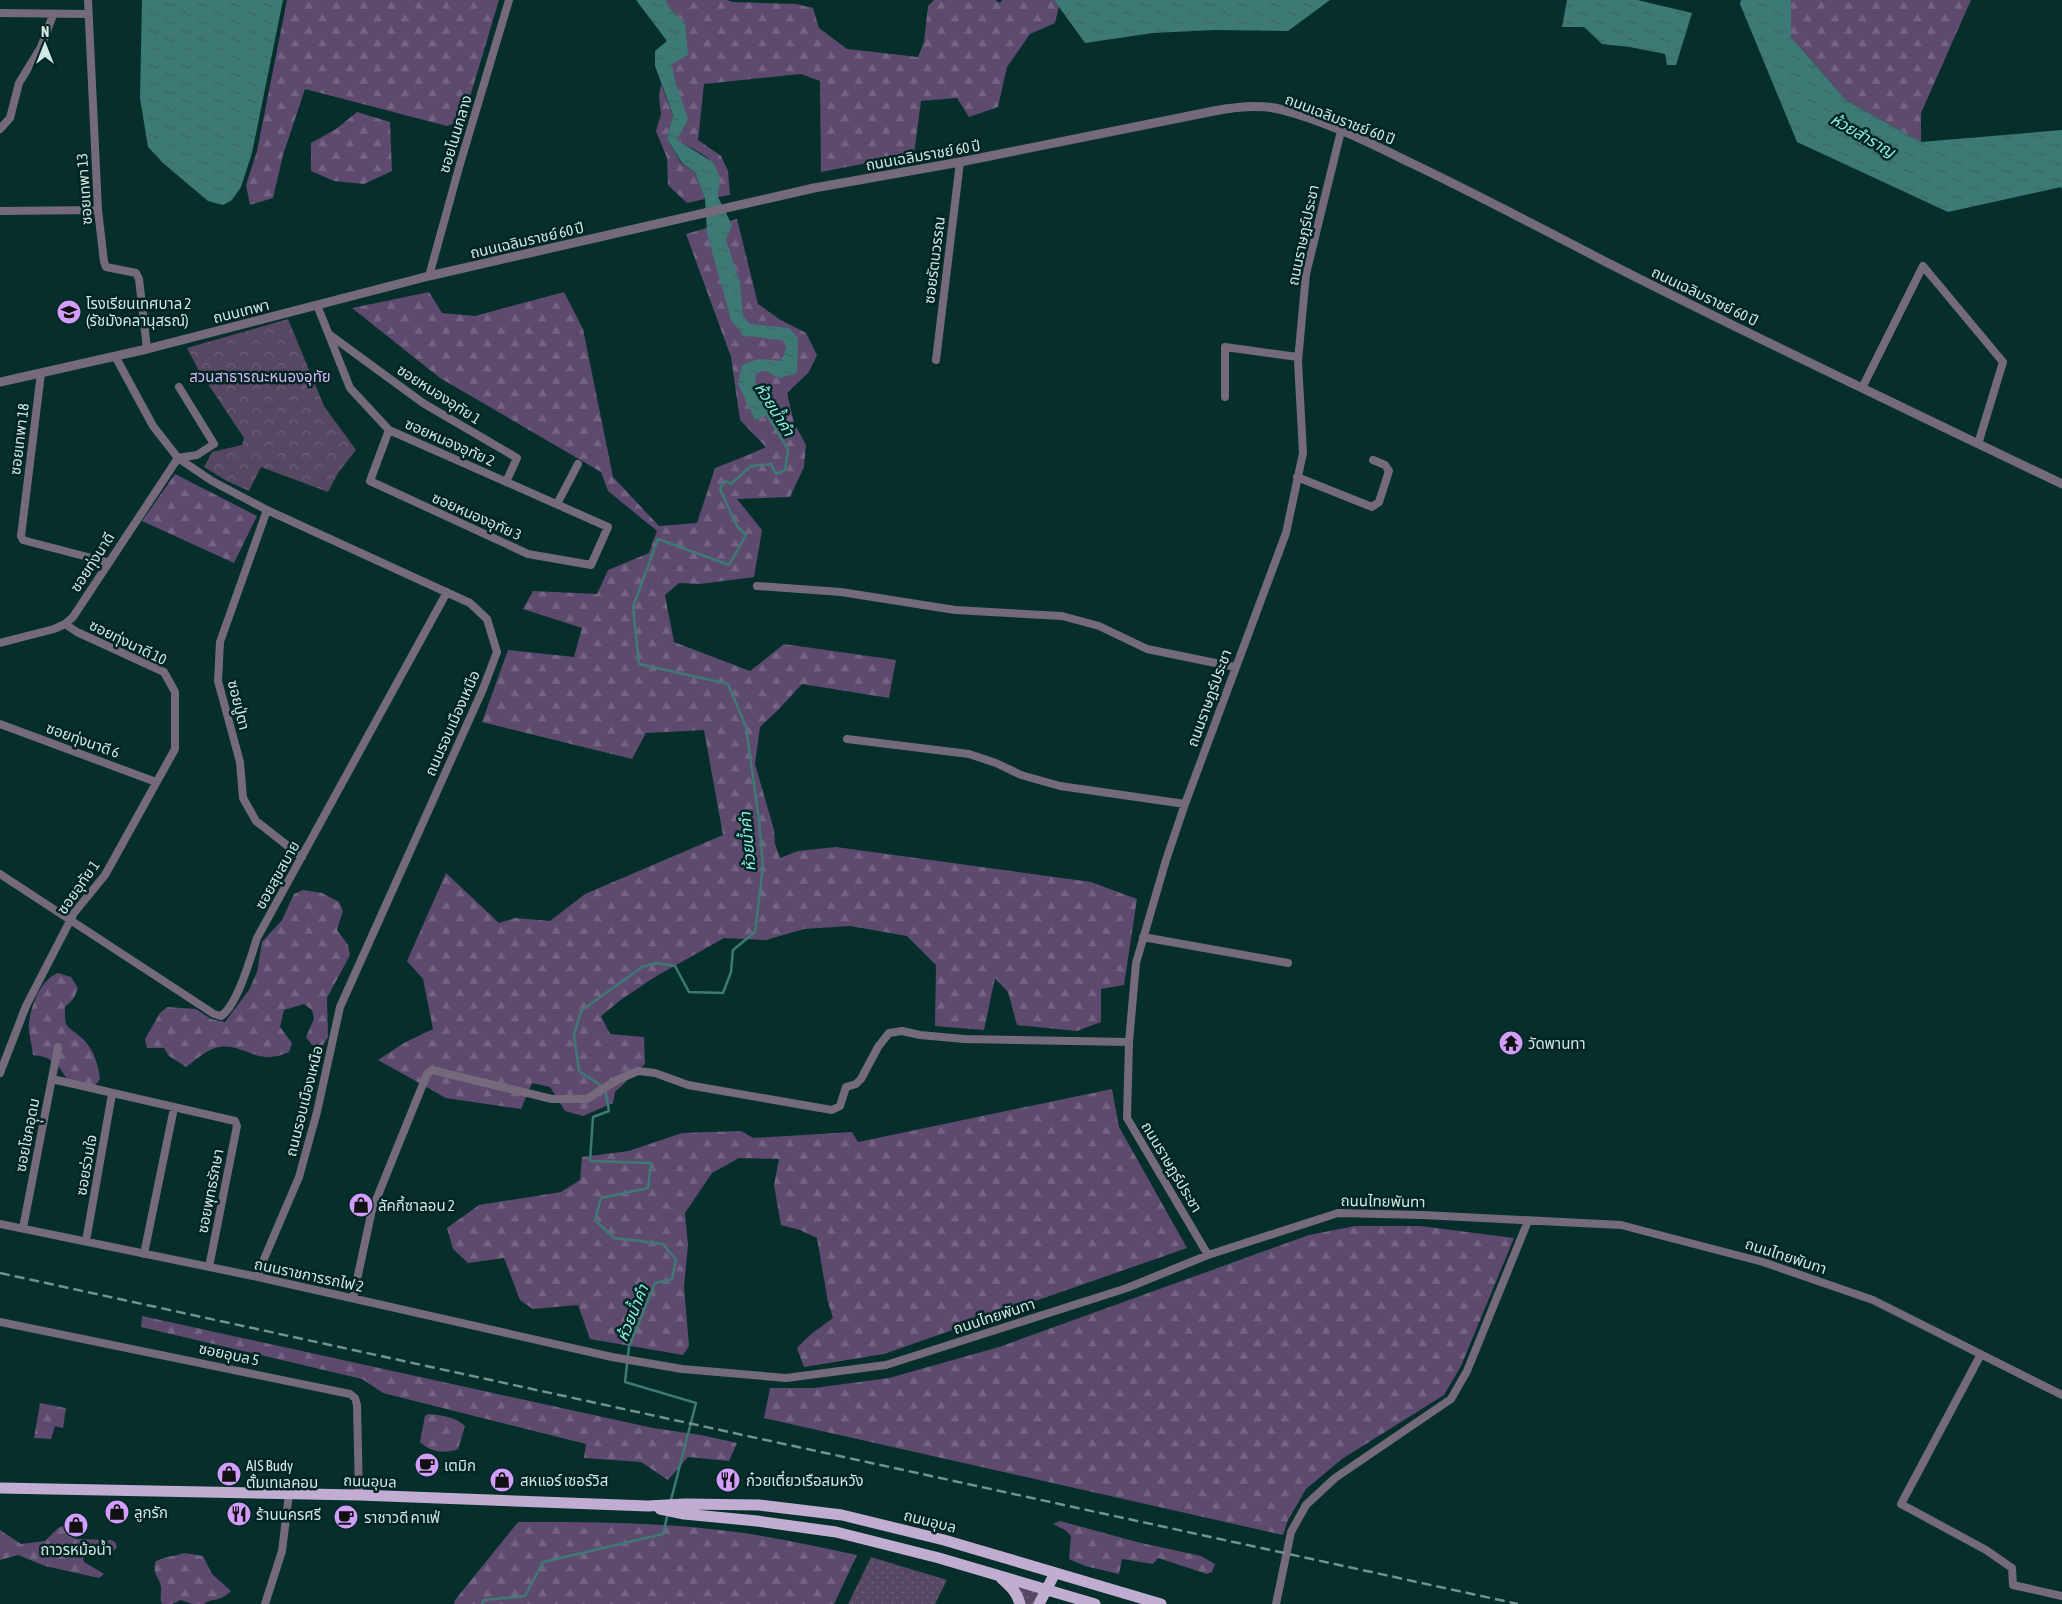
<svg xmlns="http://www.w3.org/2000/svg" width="2062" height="1604" font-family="'Asap Condensed','Noto Sans Thai',sans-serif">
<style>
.grass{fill:url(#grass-dots)}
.forest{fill:url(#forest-firs)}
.park{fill:url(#park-crowns)}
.water{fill:url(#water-ripples)}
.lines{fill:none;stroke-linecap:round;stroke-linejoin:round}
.stream{stroke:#3d7a75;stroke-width:2.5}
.minor{stroke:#746a7c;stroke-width:8}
.tertiary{stroke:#746a7c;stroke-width:9}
.primary{stroke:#c0add1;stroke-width:11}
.rail{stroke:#74928f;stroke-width:2.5;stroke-dasharray:10 5;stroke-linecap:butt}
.labels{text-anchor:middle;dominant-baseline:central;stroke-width:5;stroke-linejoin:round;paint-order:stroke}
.street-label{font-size:15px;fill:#d2e7e4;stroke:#002522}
.poi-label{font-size:15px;fill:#d2e7e4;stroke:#002522;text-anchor:start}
.park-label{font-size:15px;fill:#d7b5f4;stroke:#002522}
.water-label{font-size:16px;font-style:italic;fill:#8ff1e8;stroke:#002522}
</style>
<defs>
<pattern id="grass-dots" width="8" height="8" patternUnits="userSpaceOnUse" patternTransform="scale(1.25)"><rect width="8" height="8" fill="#564762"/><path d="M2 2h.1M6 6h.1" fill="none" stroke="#6d6278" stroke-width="1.8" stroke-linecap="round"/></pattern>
<pattern id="forest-firs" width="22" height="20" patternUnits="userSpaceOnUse" patternTransform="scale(1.25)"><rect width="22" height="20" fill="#5e4a6f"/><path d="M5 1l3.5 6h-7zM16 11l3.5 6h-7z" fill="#746483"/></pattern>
<pattern id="park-crowns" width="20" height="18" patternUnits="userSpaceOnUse" patternTransform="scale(1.25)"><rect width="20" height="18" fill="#564762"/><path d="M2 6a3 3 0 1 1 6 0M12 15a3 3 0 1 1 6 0" fill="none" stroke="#6d6278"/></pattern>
<pattern id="water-ripples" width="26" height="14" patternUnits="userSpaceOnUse" patternTransform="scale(1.25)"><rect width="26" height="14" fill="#3d7a75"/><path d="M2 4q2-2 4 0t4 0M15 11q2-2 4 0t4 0" fill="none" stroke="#3e625f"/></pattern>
</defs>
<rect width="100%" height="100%" fill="#062f2c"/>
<!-- grass -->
<path class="grass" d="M871,1557L947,1580L935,1604H848Z
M1012,1584L1040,1593L1034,1604H1025Z"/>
<!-- forest -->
<path class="forest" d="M287,0H499L463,120L447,126L305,89L283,155L273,198L250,205L246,185L257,151Z
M666,0H727L733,2L796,4L813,8L819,28L847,49L918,57L924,42L928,6L934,0H995L1000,3L1002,0H1054L1059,6L1055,23L1030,34L1007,67L998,107L969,117L957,98L921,101L914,154L821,172L820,81L801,74L704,84L698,140L721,156L728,171L730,195L718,197C722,157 707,158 677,140L674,77L671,64L685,24L667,5Z
M1791,0H1971L1921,113V142L1846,100L1791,37Z
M661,84L673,116L667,139L681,163L695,172L705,199L687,203L668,185L667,158L656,131L661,114L659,96Z
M357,112L390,122L392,171L364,184L334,181L311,171V143L336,129Z
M737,219L758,304L779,319L806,333L817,355L809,372L787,393L794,423L806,445L804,467L790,497L737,499L762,530L754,577L700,584L679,583L665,595L674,642L750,671L784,644L896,660L889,698L802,684L779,709L760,727L755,764L774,830L775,844L780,858L798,851L836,847L1091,882L1137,899L1124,985L1101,989V1022L1077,1031L1017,1025L1008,992L995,978L984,1030L935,1026L936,965L907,936L850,926L804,929L766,940L724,938L655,977L622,999L601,1016L610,1034L644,1037L645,1064L615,1092L613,1103L583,1116L565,1111L550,1087L532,1083L521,1109L446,1098L378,1060L404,1043L433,1029L423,979L407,961L446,873L499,923L515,918L550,921L585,894L723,835L704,730L646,733L632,759L482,722L508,650L574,657L582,628L523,609L533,591L597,594L608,570L649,553L657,531L608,491L601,472L440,378L352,308L429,292L442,313L475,316L564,292L583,329L613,477L659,526L697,523L715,468L748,455L766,447L740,420L731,357L686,234Z
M175,474L257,516L234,563L142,521Z
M303,890L322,893L339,902L343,911L337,930L348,945L350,955L327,998L328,1037L323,1045H312L306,1037L314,1019L312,1010L304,1004L284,1010L280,1027L292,1043L289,1052C256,1067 245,1043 220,1047C208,1048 196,1060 186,1067L169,1056L164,1048H147L145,1039L160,1013L167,1007L196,1009L211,1019L225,1022L249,990L257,972L262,942L282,920L294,894Z
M58,973L71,977L78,988L74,998L65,1007C64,1031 68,1025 83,1039C94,1050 98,1063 100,1079L94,1087L67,1079C57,1063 52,1057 33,1055C32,1045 28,1032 29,1023C31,1005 41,979 58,973Z
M1112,1089L1119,1127L1187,1248L884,1354L804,1367L797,1348L811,1334L833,1318L828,1302L817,1238L800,1230L781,1225L774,1185L779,1159L739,1158L712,1173L685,1213L688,1245L684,1287L689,1346L683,1355L590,1339L578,1305L533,1309L520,1300L504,1258L468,1263L453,1249L447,1228L479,1205L561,1192L580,1180L582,1157L629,1151L682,1133L741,1131L753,1138L852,1132L858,1142Z
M1355,1226H1420L1514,1238L1461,1366L1444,1395L1342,1459L1306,1489L1288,1520L1283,1535L764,1418L770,1388H814L889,1378L999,1347L1309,1235Z
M142,1316L653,1428L701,1435L737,1443L729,1461L688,1457L668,1480L641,1462L584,1458L586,1444L383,1393L362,1379L141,1327Z
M40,1403L66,1408L63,1428L55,1426L51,1439L34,1438Z
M428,1414C440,1415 456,1417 465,1426L458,1449C445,1454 430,1452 420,1442L425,1416Z
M1060,1521L1137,1542L1201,1556L1215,1564L1212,1572L1207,1574L1158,1558L1153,1564L1122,1559L1119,1574L1085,1566L1069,1559L1071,1536L1065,1530L1053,1524Z
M518,1522C585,1522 653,1522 719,1530C766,1535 811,1545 857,1555L834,1604H454L455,1600Z
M66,1525L72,1537L76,1539L111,1540L115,1542L117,1547L111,1553C102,1552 79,1545 84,1562L104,1574L99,1578L45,1566L18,1555L0,1560V1530L21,1544L45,1541L58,1528Z
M184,1553L203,1556L212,1574L231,1591C219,1603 213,1597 204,1604H192L181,1600L172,1604H162C159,1598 162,1593 161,1587C159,1575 153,1578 155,1562C164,1556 173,1557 184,1553Z"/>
<!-- park -->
<path class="park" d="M288,319L324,406L356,450L338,473L328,492L261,467L249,491L227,481L204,467L212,452L242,445L244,438L198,369L187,348Z"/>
<!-- water -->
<path class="water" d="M142,0H283L252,153L241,187L232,200L223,205L208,201L163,163L148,147L140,98Z
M636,0H666L667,5L685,24L688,55L672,64L674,77L688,119L677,140L713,162L720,177L718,197L732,225L726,240L740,282L743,316L750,324L789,328L798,338L797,373L779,378L764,370L756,374L755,382L773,412L755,420L738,384L742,365L758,359L781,361L787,346L782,340L744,336L731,320L707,233L705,199L695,172L682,163L667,139L673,115L655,66V51L667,41Z
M1054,0H1330L1288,31L1214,30L1153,33L1085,43Z
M1567,0H1637L1692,13L1676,65H1667L1665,54L1630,47L1602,44L1584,27H1562Z
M1741,0H1791V37L1846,100L1921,142L2062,130V190L2061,187L1948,212L1797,142L1740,4Z"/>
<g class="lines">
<!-- stream -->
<path class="stream" d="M671,1500L696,1403L625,1382L629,1347L655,1283L672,1279L676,1260L663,1244L614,1238L595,1220L601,1198L648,1188L651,1163L590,1161L593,1117L609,1111L605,1088L579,1071L574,1035L581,1011L642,967L656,963L675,966L689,992L723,993L731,972L733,950L755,932L763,867L759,820L746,727L728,684L639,664L633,607L658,539L729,565L746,535L737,526L720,489L725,481L731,484L751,466L771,464L776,474L785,470L788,449L766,413
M482,1604L484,1600L525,1596L543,1562L663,1534L668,1513"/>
<!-- minor -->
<path class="minor" d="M88,0L98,210L104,262L106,267L136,273L139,279L147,349
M0,13L87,14
M0,129L10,118L19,83L41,47L53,15
M0,211L98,210
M429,276L460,164L509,0
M317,305L350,388L389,430L608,527L591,565L528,554L370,481L389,430
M330,335L423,403L517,458L506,482
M115,356L153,426L178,458L212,481L267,510L470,603L487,619L497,652L483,689L340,1007L317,1112L299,1177L261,1266L258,1277
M936,360L960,162
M41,373L21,536L23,540L30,542L107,562
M1862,388L1923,266L2003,362L1978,444
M1225,397V347L1298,357
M1297,477L1372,507L1379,502L1389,471L1385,465L1373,460
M557,504L578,464
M267,510L220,642L218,681L240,762L243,798L256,821L302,857
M757,586L841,592L955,610L1062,616L1099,626L1147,649L1235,667
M0,643L54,629L65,624L73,617L178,458L197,455L214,444L179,387
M0,724L156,782
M847,739L969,754L996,763L1021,775L1060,786L1185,804
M0,874L214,1014L221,1016C237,1006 251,957 257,938L447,592
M1143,937L1288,963
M0,1073L26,1006L74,913L105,875L175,749V692L164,672L77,632L65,624
M52,1079L235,1121L237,1126L209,1267
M0,1224L258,1277L612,1357L682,1369L786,1378L886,1365L1127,1288L1208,1255L1338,1213L1422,1215L1621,1225L1763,1262L1873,1300L2062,1395
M23,1228L58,1047
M86,1241L112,1094
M144,1254L174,1108
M1208,1255L1127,1118L1129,1042L1136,963L1166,860L1185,804L1286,533L1303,453L1298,361L1306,274L1341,131
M353,1298L372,1210L427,1074L432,1070L552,1099H587L617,1080L638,1071L655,1073L688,1085L832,1110L840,1106L846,1087L856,1084L861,1079L878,1047L889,1033L902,1031L920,1035L964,1039L1129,1042
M0,1322L350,1394L355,1398L357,1405L359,1495
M1980,1356L1901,1504L1986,1550L2012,1568L2013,1585L2062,1596
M265,1604L282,1551L289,1494
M1276,1604L1291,1532L1306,1505L1335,1478L1451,1399L1467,1371L1528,1221"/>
<!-- tertiary -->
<path class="tertiary" d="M0,382L147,349L429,276L814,188L960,162L1214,111C1235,107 1258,104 1279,109C1322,119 1370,143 1409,162C1476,194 1541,228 1606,262C1757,339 1910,411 2062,484"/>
<!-- primary -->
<path class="primary" d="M0,1488L359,1495L648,1506L685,1504L759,1505L842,1515L944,1540L1161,1604
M660,1509L684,1514L757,1521L836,1532L939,1558L1095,1604
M1001,1578C1010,1586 1017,1592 1020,1604
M1039,1604L1055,1573"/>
<!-- rail -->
<path class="rail" d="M0,1273L1518,1604"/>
</g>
<!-- icons -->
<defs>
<symbol id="school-disc" viewBox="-11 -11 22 22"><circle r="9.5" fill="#d29dfd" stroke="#002522"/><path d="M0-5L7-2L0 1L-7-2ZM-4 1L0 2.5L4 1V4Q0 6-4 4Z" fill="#111"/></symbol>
<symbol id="temple-disc" viewBox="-11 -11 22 22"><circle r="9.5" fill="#d29dfd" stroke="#002522"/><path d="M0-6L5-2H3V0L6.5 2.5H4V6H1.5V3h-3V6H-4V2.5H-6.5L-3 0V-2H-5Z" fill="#111"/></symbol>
<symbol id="shop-disc" viewBox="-11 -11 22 22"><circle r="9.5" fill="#d29dfd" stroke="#002522"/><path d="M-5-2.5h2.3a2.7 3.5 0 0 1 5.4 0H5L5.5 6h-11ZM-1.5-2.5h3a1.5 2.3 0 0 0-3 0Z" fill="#111"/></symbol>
<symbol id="cafe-disc" viewBox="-11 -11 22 22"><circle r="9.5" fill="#d29dfd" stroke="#002522"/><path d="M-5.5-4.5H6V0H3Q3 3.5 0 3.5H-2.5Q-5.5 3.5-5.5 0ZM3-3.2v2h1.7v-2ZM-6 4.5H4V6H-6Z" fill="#111"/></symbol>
<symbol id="restaurant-disc" viewBox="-11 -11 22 22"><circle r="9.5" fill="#d29dfd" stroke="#002522"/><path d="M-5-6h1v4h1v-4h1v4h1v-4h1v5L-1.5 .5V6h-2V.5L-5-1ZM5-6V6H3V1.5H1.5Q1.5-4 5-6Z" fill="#111"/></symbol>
</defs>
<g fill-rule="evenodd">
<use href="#school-disc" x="55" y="298" width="28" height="28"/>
<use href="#temple-disc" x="1497" y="1029" width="28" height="28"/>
<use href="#shop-disc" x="347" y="1191" width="28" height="28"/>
<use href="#cafe-disc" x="413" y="1451" width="28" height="28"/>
<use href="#shop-disc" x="215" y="1460" width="28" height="28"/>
<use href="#shop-disc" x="488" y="1466" width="28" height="28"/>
<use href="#restaurant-disc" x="714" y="1466" width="28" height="28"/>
<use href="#shop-disc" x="103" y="1498" width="28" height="28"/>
<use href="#restaurant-disc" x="225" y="1500" width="28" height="28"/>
<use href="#cafe-disc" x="332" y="1503" width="28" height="28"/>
<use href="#shop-disc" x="62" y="1511" width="28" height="28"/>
</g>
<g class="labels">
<!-- street labels -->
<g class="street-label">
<text transform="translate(1340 119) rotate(21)">ถนนเฉลิมราชย์ 60 ปี</text>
<text transform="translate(455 134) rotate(-73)">ซอยโนนกลาง</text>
<text transform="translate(923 155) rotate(-10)">ถนนเฉลิมราชย์ 60 ปี</text>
<text transform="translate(84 189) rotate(-94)">ซอยเทพา 13</text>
<text transform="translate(1303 235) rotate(-78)">ถนนราษฎร์ประชา</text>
<text transform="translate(527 240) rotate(-13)">ถนนเฉลิมราชย์ 60 ปี</text>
<text transform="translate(934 260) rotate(-83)">ซอยรัตนวรรณ</text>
<text transform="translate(1705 296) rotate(26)">ถนนเฉลิมราชย์ 60 ปี</text>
<text transform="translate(241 311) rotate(-14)">ถนนเทพา</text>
<text transform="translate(439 394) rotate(33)">ซอยหนองอุทัย 1</text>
<text transform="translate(19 439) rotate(-83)">ซอยเทพา 18</text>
<text transform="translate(450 442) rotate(24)">ซอยหนองอุทัย 2</text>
<text transform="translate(477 516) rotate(24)">ซอยหนองอุทัย 3</text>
<text transform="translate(92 562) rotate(-57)">ซอยทุ่งนาดี</text>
<text transform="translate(128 642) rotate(26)">ซอยทุ่งนาดี 10</text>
<text transform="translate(1209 698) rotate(-70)">ถนนราษฎร์ประชา</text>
<text transform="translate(239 705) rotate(76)">ซอยปู่ตา</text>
<text transform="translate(452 723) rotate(-66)">ถนนรอบเมืองเหนือ</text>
<text transform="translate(83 740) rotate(20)">ซอยทุ่งนาดี 6</text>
<text transform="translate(277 875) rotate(-61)">ซอยสุขสบาย</text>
<text transform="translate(78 887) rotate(-55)">ซอยอุทัย 1</text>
<text transform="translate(304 1101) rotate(-76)">ถนนรอบเมืองเหนือ</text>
<text transform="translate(27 1135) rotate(-79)">ซอยโชคอุุดม</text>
<text transform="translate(86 1165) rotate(-80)">ซอยร่วมใจ</text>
<text transform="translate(1172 1167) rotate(59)">ถนนราษฎร์ประชา</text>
<text transform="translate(210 1191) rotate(-79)">ซอยพุทธรักษา</text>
<text transform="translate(1383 1201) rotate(1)">ถนนไทยพันทา</text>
<text transform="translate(1786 1256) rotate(18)">ถนนไทยพันทา</text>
<text transform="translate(309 1275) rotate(12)">ถนนราชการรถไฟ 2</text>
<text transform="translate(994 1316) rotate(-18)">ถนนไทยพันทา</text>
<text transform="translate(229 1354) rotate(12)">ซอยอุบล 5</text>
<text transform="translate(370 1481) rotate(2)">ถนนอุบล</text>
<text transform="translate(930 1521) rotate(14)">ถนนอุบล</text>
</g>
<!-- poi labels -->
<g class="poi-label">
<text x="86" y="303">โรงเรียนเทศบาล 2<tspan x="86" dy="17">(รัชมังคลานุสรณ์)</tspan></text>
<text x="1528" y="1043">วัดพานทา</text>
<text x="378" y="1205">ลัคกี้ซาลอน 2</text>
<text x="246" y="1465">AIS Budy<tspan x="246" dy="17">ตั้มเทเลคอม</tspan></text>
<text x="444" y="1465">เตมิก</text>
<text x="520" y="1480">สหแอร์ เซอร์วิส</text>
<text x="746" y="1480">ก๋วยเตี๋ยวเรือสมหวัง</text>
<text x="134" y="1512">ลูกรัก</text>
<text x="256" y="1514">ร้านนครศรี</text>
<text x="364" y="1517">ราชาวดี คาเฟ่</text>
<text x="76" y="1549" text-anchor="middle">ถาวรหม้อน้ำ</text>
</g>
<!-- park labels -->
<g class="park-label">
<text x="260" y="376">สวนสาธารณะหนองอุทัย</text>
</g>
<!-- water labels -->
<g class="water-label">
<text transform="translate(1863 135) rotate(30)">ห้วยสำราญ</text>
<text transform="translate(775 409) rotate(58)">ห้วยน้ำคำ</text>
<text transform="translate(747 842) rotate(-95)">ห้วยน้ำคำ</text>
<text transform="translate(632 1313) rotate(-68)">ห้วยน้ำคำ</text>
</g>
</g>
<!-- north arrow -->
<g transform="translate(45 45)" stroke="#002522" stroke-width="4" paint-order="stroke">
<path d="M0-4L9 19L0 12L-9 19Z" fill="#d2e7e4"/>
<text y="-8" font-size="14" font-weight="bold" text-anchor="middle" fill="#d2e7e4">N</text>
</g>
</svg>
